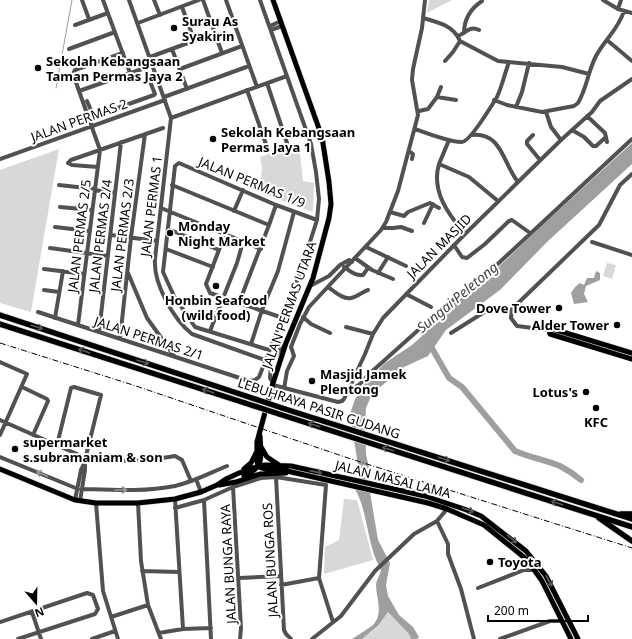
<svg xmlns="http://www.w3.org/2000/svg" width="632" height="639" font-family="'Noto Sans',sans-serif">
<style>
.green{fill:#d8d8d8}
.water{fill:#9f9f9f}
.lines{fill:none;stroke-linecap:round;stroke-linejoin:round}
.stream{stroke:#9f9f9f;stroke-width:1}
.river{stroke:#9f9f9f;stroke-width:6}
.major-casing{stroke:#dbdbdb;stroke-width:6}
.highway-casing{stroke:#dbdbdb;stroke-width:7}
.minor{stroke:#515151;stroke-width:4}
.major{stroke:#000;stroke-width:5}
.highway{stroke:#000;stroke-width:5.5}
.rail{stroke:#000;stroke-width:1;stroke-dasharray:6 2 1 2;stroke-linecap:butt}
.highway-bridge-casing{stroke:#dbdbdb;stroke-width:7;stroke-linecap:butt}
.highway-bridge{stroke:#000;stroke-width:5.5}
.oneway{stroke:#595959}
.oneway2{stroke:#979797}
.poi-dot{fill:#000;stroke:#fff;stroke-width:1.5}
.labels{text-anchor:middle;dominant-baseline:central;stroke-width:4;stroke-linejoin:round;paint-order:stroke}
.poi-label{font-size:13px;font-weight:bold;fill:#000;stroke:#fff;text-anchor:start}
.street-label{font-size:13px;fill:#000;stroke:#fff}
.water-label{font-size:14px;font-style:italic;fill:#404040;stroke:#fff}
</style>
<rect width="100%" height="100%" fill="#fff"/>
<!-- green -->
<path class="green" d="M429,0H452L427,13Z
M299,144L303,181L314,183L313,212L259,192L262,168L260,157Z
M59,149L31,312L0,303V170Z
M607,263L616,265L612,279L603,276Z
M344,499L357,500L373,560L324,574L325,547L339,540Z
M388,612L409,634L411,639H362L379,626Z"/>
<!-- water -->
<path class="water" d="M632,143V164L547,242L500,290L446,330L428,356L404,367L372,394L366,408L365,425L366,454L370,472V492L378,540L390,563L386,585L388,596L399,615L413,627L419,637L417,639H411L409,634L388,612L379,625L362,639H352C359,634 367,630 373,625C384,613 376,598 376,585C376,581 380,575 381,570C366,544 369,514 355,489L359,472L350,414L355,399L366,382L385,363L412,345L422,336L435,317L486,279L537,230Z
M596,271L600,273V280L586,286L584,294L588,302L574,304L571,293L575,287L580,283L584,285L587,278H594Z"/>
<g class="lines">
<!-- stream -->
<path class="stream" d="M56,88L72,0"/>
<!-- river -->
<path class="river" d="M429,343L449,378L462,387L515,451C531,458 546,460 560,466C568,470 575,475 581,480"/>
<defs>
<path id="major" d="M632,353L553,329L549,330L550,334L632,359
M261,447L267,457L279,465
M258,466L257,461V442L273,383L286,343L313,278L329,218L331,204L329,182L322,137L273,0
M259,467L266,469L287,471L428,503L447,509L484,525L520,554L528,561L542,581L571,639
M0,469L75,500L96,503H138L175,499L201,492L217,485L226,479L239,473L253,468L265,465L291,466L425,496L464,509L481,516L526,551L546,576L578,639
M244,469L251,463L256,453
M244,476C265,467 261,457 260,436
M219,485L236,482L260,474L286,473"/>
<path id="highway" d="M0,315L246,396
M0,324L245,403
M282,408L632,519
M279,414L632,527
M621,514H632
M599,518L632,541"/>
</defs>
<!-- major casing -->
<use href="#major" class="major-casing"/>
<!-- highway casing -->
<use href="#highway" class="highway-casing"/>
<!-- minor -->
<path class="minor" d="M82,0L89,19
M103,0L130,73
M129,0L171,118L155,259C153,283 173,319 192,334L265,360L271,365L270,378L273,383
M154,0L160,15
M203,0L222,53
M226,0L257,87
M603,0L618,9L632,13
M182,7L194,40
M618,9L621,0
M423,18C438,22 454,26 460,41
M138,23L199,0
M75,25L108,13
M270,26L281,21
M271,30L282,26
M464,33C464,20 470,9 482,1
M458,36C466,33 470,25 479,30
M607,40L632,61
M460,41L498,61L562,67L589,74
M69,49L115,32
M172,49L187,89
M150,57L215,33
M445,61L453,52L460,41
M180,69L242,46
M267,83L287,143
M247,90L268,150
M79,91L145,68
M164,97L249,66
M437,97L441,87
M494,100L507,105L542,112L574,106L578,103C587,88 588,71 596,56C605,39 618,30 624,11
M87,101L93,115L95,116L154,95L155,94L149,79
M516,107L522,92L529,63
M419,111L428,109L437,97L456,100
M546,112L551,127L561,140
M587,116L605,133L607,142
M171,118L287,76
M415,129C426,133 452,143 462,142C470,142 492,105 497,97C502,86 505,73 509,62
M572,130L584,137L593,146H596L606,137
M471,135C502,131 503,164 518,182
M533,135L527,141V144L540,160
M449,140L439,164L469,177L498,201
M409,151L413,154L412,159
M0,159L165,100
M68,163L71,160L163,128
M68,163L72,165L98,167
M439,164C431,191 448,214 465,234
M59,185L95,189
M172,185L269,225
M95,190L115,193
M60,207L92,210
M161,208L261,249
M234,211L243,190
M390,212L404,216L408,212L430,203L439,208
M424,223L433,204
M55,227L89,231
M383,228H393L401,227L412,231
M168,229L219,250
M225,234L206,284L210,293L283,318
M111,235L157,241
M592,242L632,255
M454,245L462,257L467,258L485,244L509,221L512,220L530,233
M366,247L406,266
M50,248L108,256
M166,249L213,267
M355,258L372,270L393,279
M344,267C350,271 355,276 363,275L368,268
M44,269L84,274
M128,273L147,318L175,357
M378,273L388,257
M310,286L329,276L340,265L349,260L352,262
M328,287C334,291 343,300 351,298C357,297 362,292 368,290
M44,290L59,292
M406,294L431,307
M239,303L269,225L276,205
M38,312L249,381L255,380L259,377L300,273L317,220L319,199L316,172L311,144L260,0
M303,317L311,324L330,333
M55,318L63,271
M78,325L100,150L73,74L75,70L123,53
M346,327L373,334
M549,330L517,326L511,318L512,309L599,225L620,185L632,174
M210,331L237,263L243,242
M99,332L121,142
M451,333L486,311L492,310L512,311
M120,339L131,237L145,134
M251,344L262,310L278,271L294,212
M269,350L195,327L174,296L163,272L175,166L179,163L276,205L317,220
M265,360C279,360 275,351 285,345
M0,362L27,374L0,435
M273,385L338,402L342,401L344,399L365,354L373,334L383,318L465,234L561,140L592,112L600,101L632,79
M22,387L47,399L48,401L33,435
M284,389L287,371L294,356L291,347L300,324L309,307L381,230L386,222L398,191L418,115L412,80L413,69L422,28L425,0
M349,389C358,388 363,381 368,375L444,307L488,273L632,139
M0,420L86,458L129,461L150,460L175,456L182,460L191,481
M57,445L71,388L74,387L101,395L84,464L81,470L75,500
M0,457L78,489
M276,477L284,630L286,634L291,639
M196,479L201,492
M233,487L241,628L240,639
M82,489C113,490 145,492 175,486C193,482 210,473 227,466
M175,499L183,629
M204,500L211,639
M80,501L85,470V465
M96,503L103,591L118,639
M138,503L141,561L148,605L161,639
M175,508L204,500L233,487L261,478L276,477L326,485L319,578L333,622
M437,521L448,544V554L461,589L474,639
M142,571L179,572
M239,578L281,576
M281,585L319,578
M478,588L524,570H534
M32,612L41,639
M111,617L148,605
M0,622L87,593L93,595L98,609L95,614L18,639
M159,633L183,629L211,628
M92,639L115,631
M312,639L341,616L375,571L395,552L414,534L437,521L447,509
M500,639L550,621H562"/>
<!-- major -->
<use href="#major" class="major"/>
<!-- highway -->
<use href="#highway" class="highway"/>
<!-- rail -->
<path class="rail" d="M0,343L133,385L348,458L632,548"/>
<defs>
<path id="highway-bridge" d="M246,396L282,408
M245,403L279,414"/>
</defs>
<!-- highway-bridge casing -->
<use href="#highway-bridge" class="highway-bridge-casing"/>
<!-- highway-bridge -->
<use href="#highway-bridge" class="highway-bridge"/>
</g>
<!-- one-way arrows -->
<defs><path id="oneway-shaft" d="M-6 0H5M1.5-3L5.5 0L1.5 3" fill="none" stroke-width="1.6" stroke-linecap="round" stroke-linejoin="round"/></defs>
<g class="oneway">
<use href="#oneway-shaft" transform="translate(37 327) rotate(18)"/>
<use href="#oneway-shaft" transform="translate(84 351) rotate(-162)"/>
<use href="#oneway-shaft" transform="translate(143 362) rotate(18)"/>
<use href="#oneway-shaft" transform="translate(208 391) rotate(-162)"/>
<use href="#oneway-shaft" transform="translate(314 425) rotate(-162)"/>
<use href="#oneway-shaft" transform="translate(388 449) rotate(-162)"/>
<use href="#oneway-shaft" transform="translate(444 459) rotate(18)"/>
<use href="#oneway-shaft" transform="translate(316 472) rotate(13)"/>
<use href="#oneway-shaft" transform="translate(557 503) rotate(-162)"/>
<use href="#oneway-shaft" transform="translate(468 510) rotate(21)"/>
<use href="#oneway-shaft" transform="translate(512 539) rotate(39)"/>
<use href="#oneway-shaft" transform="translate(549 581) rotate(61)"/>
</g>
<g class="oneway2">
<use href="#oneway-shaft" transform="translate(42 474) rotate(-157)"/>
<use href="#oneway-shaft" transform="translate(121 490)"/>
</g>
<!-- markers -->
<g class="poi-dot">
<circle cx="174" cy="28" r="4"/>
<circle cx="38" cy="68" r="4"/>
<circle cx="213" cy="139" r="4"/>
<circle cx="170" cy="233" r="4"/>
<circle cx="216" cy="286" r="4"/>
<circle cx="559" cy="308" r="4"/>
<circle cx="617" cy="325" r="4"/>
<circle cx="312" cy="381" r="4"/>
<circle cx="586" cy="392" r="4"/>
<circle cx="596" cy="408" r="4"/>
<circle cx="15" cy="449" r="4"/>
<circle cx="490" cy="562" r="4"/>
</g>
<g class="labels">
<!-- poi labels -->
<g class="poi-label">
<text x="182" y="21">Surau As<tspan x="182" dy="15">Syakirin</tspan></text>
<text x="46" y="61">Sekolah Kebangsaan<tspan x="46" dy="15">Taman Permas Jaya 2</tspan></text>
<text x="221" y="132">Sekolah Kebangsaan<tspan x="221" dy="15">Permas Jaya 1</tspan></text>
<text x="178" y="226">Monday<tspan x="178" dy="15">Night Market</tspan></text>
<text x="216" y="300" text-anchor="middle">Honbin Seafood<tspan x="216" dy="15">(wild food)</tspan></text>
<text x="551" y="308" text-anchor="end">Dove Tower</text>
<text x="609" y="325" text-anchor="end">Alder Tower</text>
<text x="320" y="374">Masjid Jamek<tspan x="320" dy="15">Plentong</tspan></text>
<text x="578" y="392" text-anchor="end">Lotus's</text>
<text x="596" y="422" text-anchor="middle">KFC</text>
<text x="23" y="442">supermarket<tspan x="23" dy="15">s.subramaniam &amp; son</tspan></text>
<text x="498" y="562">Toyota</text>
</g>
<!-- street labels -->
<g class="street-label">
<text transform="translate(79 120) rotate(-20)">JALAN PERMAS 2</text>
<text transform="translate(252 182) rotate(22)">JALAN PERMAS 1/9</text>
<text transform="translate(151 206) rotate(-83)">JALAN PERMAS 1</text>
<text transform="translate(122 235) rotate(-83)">JALAN PERMAS 2/3</text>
<text transform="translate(79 236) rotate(-83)">JALAN PERMAS 2/5</text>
<text transform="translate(100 236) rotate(-83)">JALAN PERMAS 2/4</text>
<text transform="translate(439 246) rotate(-45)">JALAN MASJID</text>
<text transform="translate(289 305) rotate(-70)">JALAN PERMAS UTARA</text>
<text transform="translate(149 338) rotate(18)">JALAN PERMAS 2/1</text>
<text transform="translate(319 408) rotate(18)">LEBUHRAYA PASIR GUDANG</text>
<text transform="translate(393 479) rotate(14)">JALAN MASAI LAMA</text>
<text transform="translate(270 560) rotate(-93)">JALAN BUNGA ROS</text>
<text transform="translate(228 564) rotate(-93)">JALAN BUNGA RAYA</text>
</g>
<!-- water labels -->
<g class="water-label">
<text transform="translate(457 297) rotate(-40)">Sungai Peletong</text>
</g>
</g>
<!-- north arrow -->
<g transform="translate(36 603) rotate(160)" stroke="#ffffff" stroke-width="3" paint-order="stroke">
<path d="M0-3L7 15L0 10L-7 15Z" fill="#000000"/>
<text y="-6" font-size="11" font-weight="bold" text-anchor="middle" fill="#000000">N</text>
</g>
<!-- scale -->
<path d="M488 615v6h100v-6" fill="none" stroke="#000000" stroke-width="2"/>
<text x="494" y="615" font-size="12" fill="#000000" stroke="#ffffff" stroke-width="3" paint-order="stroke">200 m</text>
</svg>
